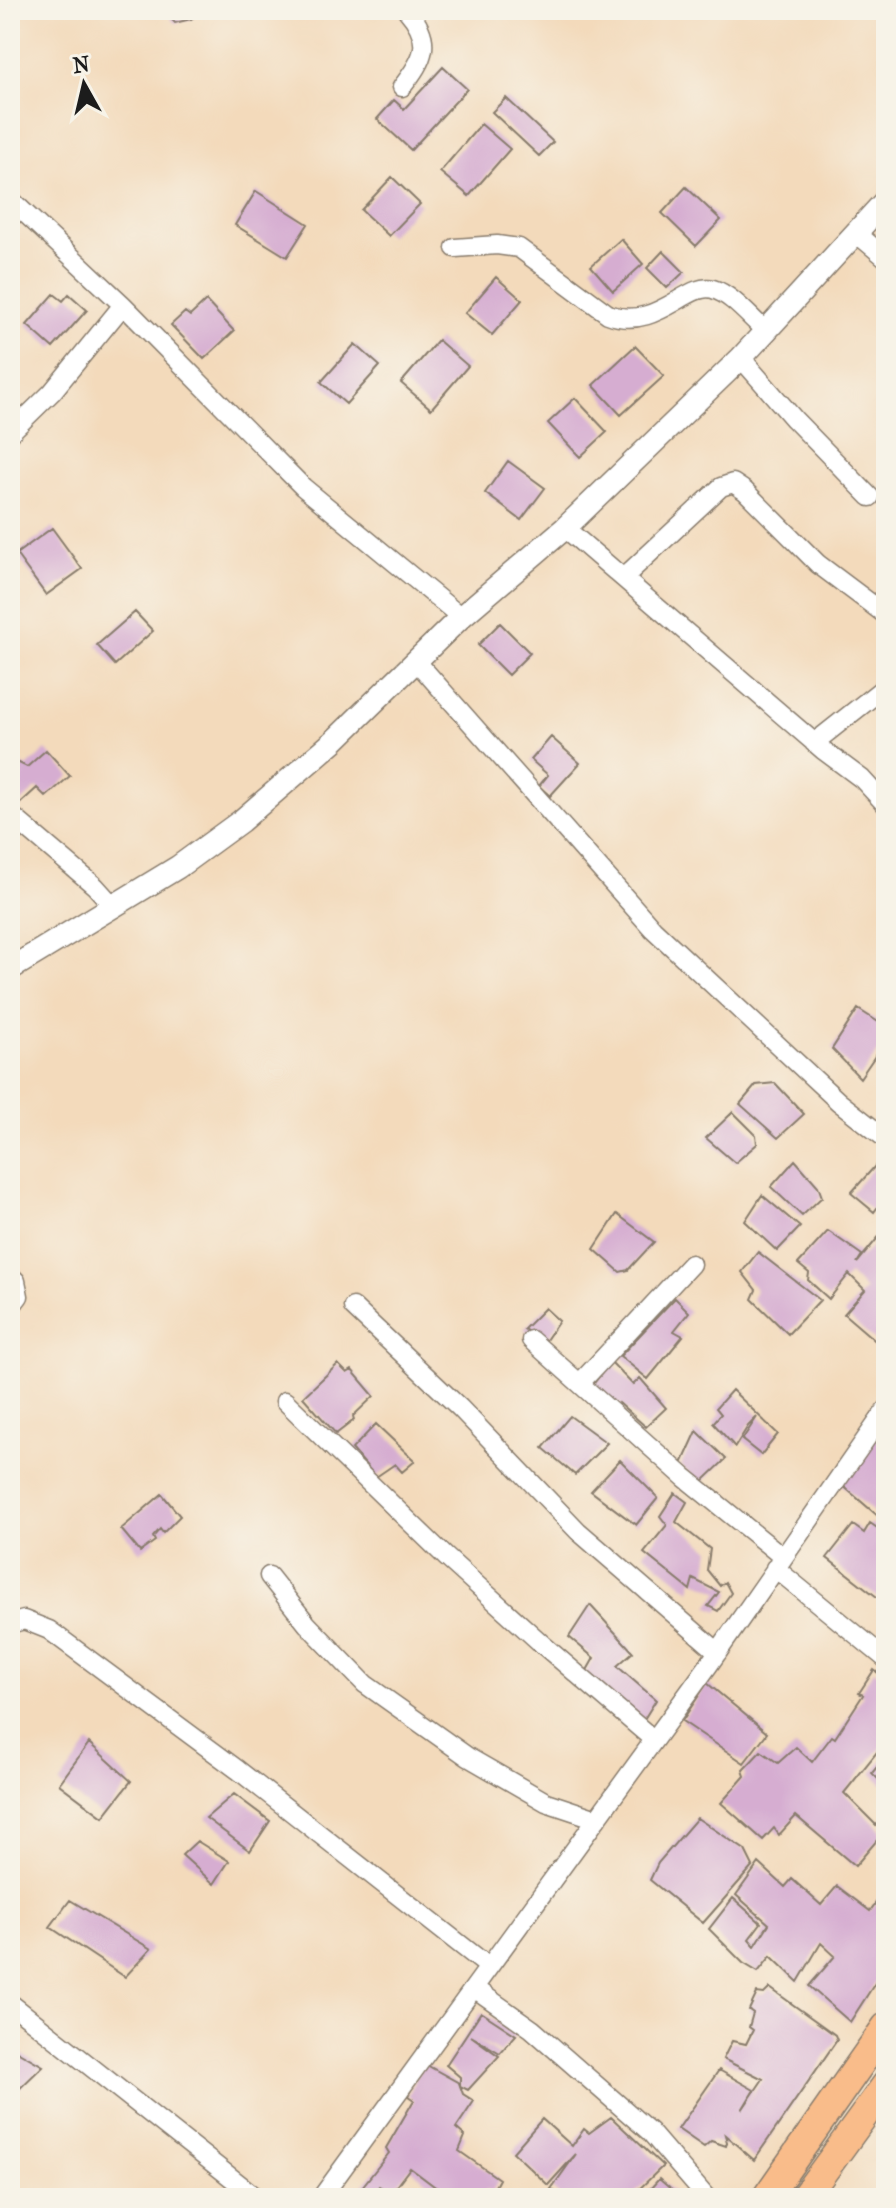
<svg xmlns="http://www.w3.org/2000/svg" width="896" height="2208" font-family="'IM FELL French Canon',serif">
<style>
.building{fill:#d6add1}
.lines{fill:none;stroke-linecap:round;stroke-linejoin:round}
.minor-casing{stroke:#887b6c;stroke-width:21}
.tertiary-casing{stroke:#887b6c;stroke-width:25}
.primary-casing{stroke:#887b6c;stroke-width:31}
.minor{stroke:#fff;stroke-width:18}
.tertiary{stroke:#fff;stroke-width:22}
.primary{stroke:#f9bc8a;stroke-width:28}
</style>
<rect width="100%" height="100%" fill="#f7f3e8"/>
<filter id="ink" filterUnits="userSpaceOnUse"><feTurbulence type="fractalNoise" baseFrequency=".0125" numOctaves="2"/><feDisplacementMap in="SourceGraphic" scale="16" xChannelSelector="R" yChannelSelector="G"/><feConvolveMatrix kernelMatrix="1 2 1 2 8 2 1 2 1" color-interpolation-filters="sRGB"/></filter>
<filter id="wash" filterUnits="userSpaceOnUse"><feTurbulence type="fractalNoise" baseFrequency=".006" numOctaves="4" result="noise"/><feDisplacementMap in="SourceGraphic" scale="32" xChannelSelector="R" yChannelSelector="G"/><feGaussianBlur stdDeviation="1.8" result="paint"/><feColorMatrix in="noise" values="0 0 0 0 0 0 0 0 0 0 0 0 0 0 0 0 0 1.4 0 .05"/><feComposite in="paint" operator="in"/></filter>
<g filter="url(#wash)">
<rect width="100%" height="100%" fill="#f3dabb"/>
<g id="blocks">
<!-- building -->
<path class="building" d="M163,10H202L191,19L175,23Z
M443,67L467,89L411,150L377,119L394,100L404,109Z
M506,98L553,142L539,156L492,112Z
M481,124L510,149L469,196L440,172Z
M392,177L420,204L389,236L361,210Z
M686,187L721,220L696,246L662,213Z
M256,191L308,224L287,257L235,225Z
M621,239L643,264L613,291L591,266Z
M663,251L684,272L667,288L647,268Z
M496,277L522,300L492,335L465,313Z
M54,294L63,301L69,294L87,310L53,348L27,325Z
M206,301L234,331L204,359L171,325L185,312L190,316Z
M438,340L468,366L431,409L401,383Z
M355,344L380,366L346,404L321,382Z
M635,346L664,376L621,415L593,385Z
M575,398L607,432L580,457L548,423Z
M508,461L545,488L521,520L485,493Z
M52,528L82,569L46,595L16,554Z
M135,612L153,631L115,665L97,645Z
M500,623L530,653L508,675L478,645Z
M551,737L580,763L550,796L539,786L548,775L531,760Z
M46,750L70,776L46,797L37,788L15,808L10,802V766L15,761L27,767Z
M858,1009L886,1027V1040L860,1078L832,1049Z
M775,1083L804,1114L778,1138L740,1104L756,1085Z
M733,1112L756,1135L757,1144L735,1163L706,1138Z
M795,1160L818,1186L822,1197L802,1216L771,1187Z
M876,1165L886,1175V1196L874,1212L851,1193Z
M762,1195L800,1227L777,1251L745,1221Z
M617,1214L654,1242L628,1270L620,1272L594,1249Z
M886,1228V1350L844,1314L865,1290L849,1274L829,1299L808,1280L809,1273L798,1264L828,1231L862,1255L857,1263Z
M758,1252L820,1300L788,1334L752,1299L756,1290L742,1272Z
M675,1298L689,1312L674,1331L683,1336L648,1379L620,1356Z
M545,1308L559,1321L544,1343L524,1329Z
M611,1362L633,1385L640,1378L666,1408L646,1427L619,1403L616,1407L591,1387Z
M338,1364L347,1373L352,1370L374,1396L353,1416L354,1420L336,1434L303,1397Z
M732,1390L778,1434L761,1455L742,1440L757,1417L748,1426L735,1447L713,1423L721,1414L716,1408Z
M570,1416L607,1443L575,1475L543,1448Z
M376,1424L415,1461L402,1472L395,1464L376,1477L352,1449Z
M886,1424V1523L841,1484Z
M697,1431L726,1459L701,1483L681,1466Z
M620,1460L658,1498L636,1525L591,1491Z
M675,1493L687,1502L676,1522L710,1549L707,1570L720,1586L725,1582L731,1593L718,1611L708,1606L719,1592L693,1579L690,1590L644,1553L667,1525L660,1516Z
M162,1494L180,1516L163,1533L160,1529L153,1537L155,1541L140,1552L121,1529Z
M870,1523L886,1534V1604L827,1558L853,1525L864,1533Z
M590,1605L633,1652L617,1666L656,1700L641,1724L585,1674L594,1658L569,1637Z
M874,1670L886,1679V1741L844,1793L882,1831L879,1838L855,1866L796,1816L779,1835L774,1828L763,1840L721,1803L745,1776L743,1770L761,1751L778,1763L796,1747L812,1762L832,1736L835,1738L863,1695L859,1693Z
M707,1683L767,1733L744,1763L682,1721Z
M89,1743L131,1781L103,1817L59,1784Z
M886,1756V1787L872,1773Z
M234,1794L270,1821L250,1851L206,1818Z
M697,1818L745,1850L753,1866L703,1923L650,1880L658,1863Z
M197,1841L229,1861L214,1884L182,1855Z
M759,1863L785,1887L792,1879L821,1905L837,1886L870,1911L884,1891L886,1893V1966L850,2022L809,1986L835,1956L821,1943L798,1982L771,1956L758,1972L743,1963L709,1929L733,1898L761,1923L749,1939L755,1946L769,1924L736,1895Z
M70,1900L151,1949L125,1977L50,1927Z
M770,1988L835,2035L837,2040L754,2160L725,2135L727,2142L726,2146L711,2141L704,2147L678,2129L719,2070L754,2090L742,2110L763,2079L723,2059L732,2041L746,2044L753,2030L749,2027L753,2013L749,2010L757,1993L764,1994Z
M481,2012L516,2035L500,2053L471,2036L499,2056L468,2090L460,2086V2077L446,2065Z
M10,2047L43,2066L10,2098Z
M423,2063L459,2083L463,2094L474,2101L456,2128L465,2136L459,2151L499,2179L491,2194L487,2189L480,2198H450L410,2168L391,2193L379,2186L373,2195L362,2187L389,2153L386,2148L414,2100L408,2096Z
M611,2117L663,2166L630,2198H564L551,2189L576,2154L548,2185L513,2152L542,2119L572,2146L584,2129L589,2133Z
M659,2179L681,2198H642Z"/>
</g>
</g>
<g filter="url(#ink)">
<use href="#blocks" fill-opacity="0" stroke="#887b6c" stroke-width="2"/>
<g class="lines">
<defs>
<path id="minor" d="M402,87C424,59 434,41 407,10
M10,199L123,305L303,487L461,617
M856,233L886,258
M455,248L497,245L519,248L608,314C656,332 688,281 713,289C733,295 751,319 767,332
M741,358L794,419L870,497
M10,433L52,392L123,305
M565,528L823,750L862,779L886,805
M623,578L721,487L733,483L745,491L818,564L886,615
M417,662L653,929L839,1102L886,1139
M814,743L886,686
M10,814L95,886L114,907
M10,1275L16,1281L19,1296L10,1308
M353,1307L460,1408L578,1531L718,1652
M531,1340L684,1477L783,1557
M580,1383L691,1264
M285,1401L446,1557L542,1644L654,1740
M775,1568L886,1659
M269,1576L307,1624L365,1684L468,1757L546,1802L597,1819
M10,1624L24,1620L49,1630L238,1770L489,1967
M474,1988L532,2029L650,2132L706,2197
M10,2003L257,2198
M321,2198L708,1666L886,1410"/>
<path id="tertiary" d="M10,969L178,867L241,821L334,741L461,617L565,528L741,358L886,200"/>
<path id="primary" d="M766,2198L886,2027
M804,2198L886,2085"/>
</defs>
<!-- minor casing -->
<use href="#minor" class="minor-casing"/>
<!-- tertiary casing -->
<use href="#tertiary" class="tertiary-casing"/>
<!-- primary casing -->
<use href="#primary" class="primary-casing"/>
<!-- minor -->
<use href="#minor" class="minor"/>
<!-- tertiary -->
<use href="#tertiary" class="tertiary"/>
<!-- primary -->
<use href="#primary" class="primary"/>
</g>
</g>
<!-- margin -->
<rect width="896" height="2208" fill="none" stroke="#f7f3e8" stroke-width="40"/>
<!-- north arrow -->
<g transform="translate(84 84) rotate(352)" stroke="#f7f3e8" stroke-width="6" paint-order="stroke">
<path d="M0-6L14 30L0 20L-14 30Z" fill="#1c1c1c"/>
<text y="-12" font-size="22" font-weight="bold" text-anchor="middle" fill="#1c1c1c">N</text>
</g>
</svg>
